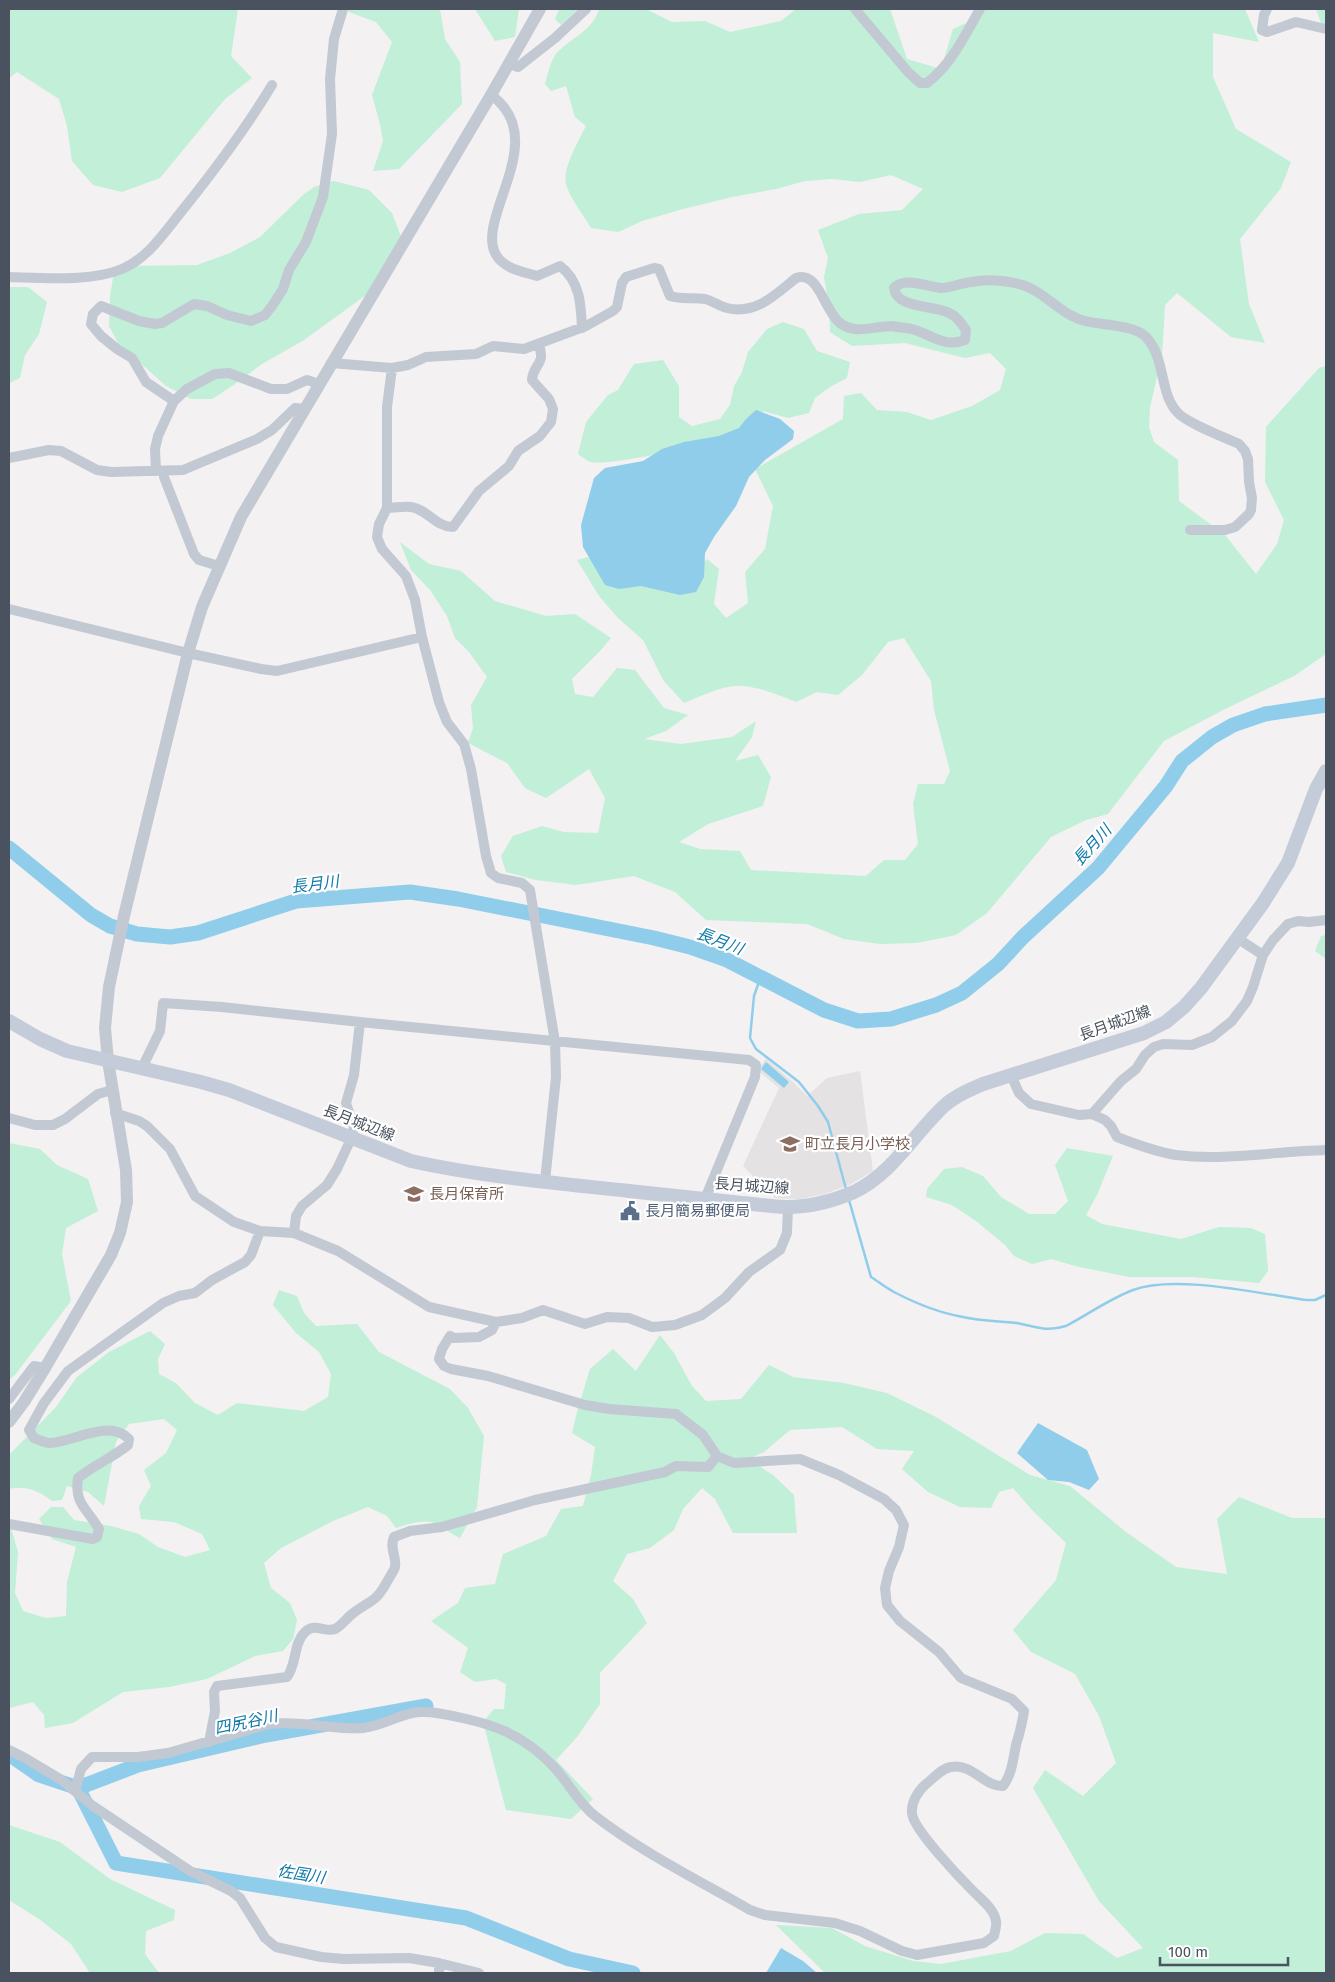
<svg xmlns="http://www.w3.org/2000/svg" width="1335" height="1982" font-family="'Fira Sans','Noto Sans JP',sans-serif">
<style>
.education{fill:#e4e2e3}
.green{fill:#c1efd8}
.water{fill:#8fcdea}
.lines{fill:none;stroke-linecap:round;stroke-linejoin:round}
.stream{stroke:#8fcdea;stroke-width:2.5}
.river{stroke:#8fcdea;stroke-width:15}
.minor{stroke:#c2c9d2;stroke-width:10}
.tertiary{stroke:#c2c9d2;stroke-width:12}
.secondary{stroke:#c4ccd9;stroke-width:14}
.labels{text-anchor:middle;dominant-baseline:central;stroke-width:4.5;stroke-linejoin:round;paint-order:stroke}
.street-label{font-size:15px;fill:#49525e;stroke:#fff}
.education-label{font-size:15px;fill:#785e54;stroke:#fff;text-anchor:start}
.service-label{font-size:15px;fill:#4e5e75;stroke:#fff;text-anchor:start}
.water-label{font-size:16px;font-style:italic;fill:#1079a9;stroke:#fff}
</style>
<rect width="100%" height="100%" fill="#f3f1f1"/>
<!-- education -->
<path class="education" d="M766,1059L793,1082L807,1096L827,1078L860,1071L873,1171L851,1184L825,1194L800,1199L775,1198L743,1166L779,1088L757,1070Z"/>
<!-- green -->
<path class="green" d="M9,9H238L231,56L252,78L225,99L160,178L122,192L93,185L72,161L67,126L59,99L17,72L9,78Z
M346,9H440L445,39L460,62L462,104L399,169L373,171L383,141L380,124L372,95L392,42L376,22L349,12Z
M475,9H519L515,37L495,41Z
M559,9H578L561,25L555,19Z
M599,9H646L672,22L705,21L730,32L781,21L796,9H890L907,59L941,69L953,29L975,19V9H1245L1259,42L1213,33V77L1236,129L1291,162L1281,188L1240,239L1249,304L1265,343L1231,337L1177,293L1165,305L1162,356L1150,407L1149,427L1154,442L1178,460L1179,501L1225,535L1256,574L1277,544L1284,520L1265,482L1266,427L1319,368L1326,366V654L1294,676L1225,709L1164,741L1108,814L1086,820L1051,837L987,913L956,935L917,943L880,944L844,939L807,924L706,920L675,892L634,876L576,885L536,880L506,872L501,856L513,836L542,826L564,832L598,833L605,798L589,769L546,798L525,788L507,763L468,743L473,728L471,705L487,677L469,652L455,638L447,616L430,590L411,570L400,542L429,564L461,571L495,601L546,616L575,614L611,638L600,651L572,679L575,694L593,697L617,668L635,670L664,708L688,715L666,731L644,739L681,744L732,737L756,721L752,737L735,761L758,755L771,777L763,806L708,824L679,842L700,849L740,851L751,870L866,876L884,860H905L918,844L913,804L918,784H944L950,771L934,710L931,681L904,638L888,642L862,675L838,695L817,692L796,702C779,695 762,688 744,686C724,684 702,696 684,703L663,680L643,640L618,618L599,596L577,560L604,553L687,582L707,559L719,569L714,604L726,618L748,603L745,572L765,549L773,506L755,469L843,419L844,396L861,393L877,410L907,412L931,420L972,406L1000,390L1006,369L990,353L965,358L905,343L852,346L830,332L829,307L824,277L828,258L818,230L859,214L902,210L923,189L891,175L860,182L831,179L805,181L776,189L732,197L683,209L642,221L618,232L591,228C583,214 571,200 566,184C562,169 579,140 586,126L575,117L566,86L551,91L545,84C548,74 550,62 556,54C570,38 593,31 599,9Z
M1316,9H1326V37Z
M334,181L369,190L392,213L402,239L384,282L304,340L262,364L232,386L212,399H191L166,386L118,343L109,326L110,296L114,272L128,266L197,265L230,253L260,237L304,194L314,187Z
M9,287H28L47,302L39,334L25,355L20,378L9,383Z
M783,322L804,329L817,351L850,362L847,378L830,387L815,398L809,413L788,418L763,411C760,416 757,424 752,427C732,439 613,467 591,462C587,461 582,457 578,454L586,422L608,395L618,390L634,364L663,360L679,386V417L692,426L720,419L730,405L734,386L742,372L748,352L767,329Z
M1326,935V959L1315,951L1321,936Z
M9,1143L40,1149L57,1165L88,1179L98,1211L66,1228L62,1254L71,1301L15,1375L9,1380Z
M1067,1148L1113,1156L1097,1195L1086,1215L1102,1224L1181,1239L1219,1227L1251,1228L1265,1234L1268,1271L1259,1283L1193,1277H1129L1075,1266L1051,1259L1032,1264L1014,1256L1005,1245L976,1221L952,1205L926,1197L927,1189L944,1169L962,1167L983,1176L1001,1197L1029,1214H1055L1068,1201L1055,1165Z
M279,1290L297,1296L304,1313L316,1326L357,1324L379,1352L450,1389L468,1408L484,1436L477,1507L460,1538C452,1535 439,1524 432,1522C421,1520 407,1524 396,1528L387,1516L368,1507L333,1521L281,1548L264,1563L271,1588L290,1603L297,1620L293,1639L283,1651L255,1656L207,1679L169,1687L123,1692L73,1723L45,1728L44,1715L33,1702L9,1708V1529L11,1528L18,1552L15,1593L23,1611L46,1618L66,1616L67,1582L76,1547L52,1539L39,1519L51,1507H63L74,1520L111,1526L139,1534L158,1547L185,1557L210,1550L202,1534L174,1522L141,1519L139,1506L151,1486L144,1470L166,1453L177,1430L164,1419L129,1424L116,1442L104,1506L88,1492L67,1486L62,1500L52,1501C39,1491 26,1485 9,1489V1455L56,1407L77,1377L109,1352L150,1331L165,1344L158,1359L159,1374L176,1383L195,1403L218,1415L237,1403L304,1411L328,1397L331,1374L319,1352L296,1333L273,1305Z
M660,1335L674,1353L692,1386L706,1401L741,1399L769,1365L793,1377L844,1383L887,1393L936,1417L1030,1475L1070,1486L1126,1532L1176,1567L1227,1574L1217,1519L1239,1497L1292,1518H1326V1973H825L776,1925L832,1928L865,1946L913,1961L941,1964L1011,1951L1045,1933L1083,1934L1117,1958L1143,1948L1099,1901L1033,1788L1045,1770L1083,1796L1116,1763L1099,1716L1075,1674L1031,1652L1013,1630L1056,1580L1066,1543L1033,1511L1013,1488L999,1492L991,1508L960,1507L928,1492L902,1469L914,1451L877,1449L842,1427L790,1430L764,1452L748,1459L773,1475L794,1495L797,1533H733L715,1499L702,1488L683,1509L674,1530L650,1548L627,1554L613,1581L633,1599L647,1623L600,1673V1704L577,1737L556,1760L593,1799L571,1819L506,1810L483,1722L494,1709H504L506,1684L496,1679L475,1682L460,1672L468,1648L431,1621L458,1603L465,1588L495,1584L503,1554L546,1536L561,1509L583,1506L591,1475L595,1447L572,1433L578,1408L590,1369L613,1349L636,1371Z
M9,1825L60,1842L110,1879L175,1910L174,1920L146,1931L145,1954L159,1973H90L71,1944L39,1919L9,1900Z"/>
<!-- water -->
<path class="water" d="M756,410L780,419L794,431L793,439L765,460L749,477L736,506L714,537L705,553L704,577L696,592L680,595L641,586L619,589L605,585L583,547L581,525L594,478L605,468L643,461L662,449L684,442L719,436L739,428L746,419Z
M766,1062L789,1082L784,1088L761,1069Z
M1038,1423L1087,1450L1099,1479L1089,1490L1069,1482L1048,1480L1017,1453Z
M781,1948L803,1961L817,1973H766Z"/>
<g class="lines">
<!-- stream -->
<path class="stream" d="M761,976L754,996L750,1038L756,1049L799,1082L818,1106L828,1122L846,1189
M849,1200L871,1277C879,1282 886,1288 894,1292C915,1303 940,1313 963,1317C980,1321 999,1321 1017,1323C1036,1327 1046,1332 1066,1326C1087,1315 1111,1298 1133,1290C1175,1274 1261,1294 1306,1300H1315L1326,1295"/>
<!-- river -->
<path class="river" d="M9,848L91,915L110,926L137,934L170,937L198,933L296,901L410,892L458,899L654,938L690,947L727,960L824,1010L858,1021L891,1019L936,1005L962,993L998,964L1023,937L1098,868L1166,786L1182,761L1212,737L1233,725L1265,714L1326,705
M9,1754L39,1775L78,1788L116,1863L466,1918L569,1959L633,1973
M78,1788L138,1765L266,1735L426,1706"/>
<!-- minor -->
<path class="minor" d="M855,9L908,72L920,83H927C952,64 965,35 980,9
M1267,9L1264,15L1262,30L1267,32L1296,22L1326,29
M509,64L518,67L555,38L586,9
M491,95C555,141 468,224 499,259C509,270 524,272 537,276L560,266C580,281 581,304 582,328
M9,277C42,278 91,282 122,269C148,258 164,233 181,212C214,171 245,130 272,85
M331,363L392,368L408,365L426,357L476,354L493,346L524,349L586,326L613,311L617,307L622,283L626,277L654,268L659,269L670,296C682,300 693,297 705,299C713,301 719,306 727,308C756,315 775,295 796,278C819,270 824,311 840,323C855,335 874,326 892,326C897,327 902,328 907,328C928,331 942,349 965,340L966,330C961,323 957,316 949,313C935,305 896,309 894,288C905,276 927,287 941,288C950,288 961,283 971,282C987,279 1003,280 1019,284C1044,290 1060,315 1085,321C1101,325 1135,325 1146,337C1166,358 1159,394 1178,413C1187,423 1224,437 1239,444L1245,451L1248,459L1249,482L1252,498L1251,510L1249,514L1235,527L1225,530H1190
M392,368L387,407V508L379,524L377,537L382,549L406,576L415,600L422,637L439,702L447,722L464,744L471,769L486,856L491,873L498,878L522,883L530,890L555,1042L556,1077L545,1181
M174,401L146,382L132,358L117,349L101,336L91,324L93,314L101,306L139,321L155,324L162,323L194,304L207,306L227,315L251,321L265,315L272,306L283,289L289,270L306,242L323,197L332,134L330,79L334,39L343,9
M9,458L49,450L61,451L97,470L111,472L183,470L257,439L272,430L295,408L305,409
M156,471L155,449L158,436L174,401L187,389L215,374L229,373L271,389H287L307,380L319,384
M164,471V477L194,554L199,560L219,566
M387,508C395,508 404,506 411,507C427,509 436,527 453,527L479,491L509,466L518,451L540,436L551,422L553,409L549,399L532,380C533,363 546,366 539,345
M9,609L188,653L261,669L277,671L422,637
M1237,938L1263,955
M142,1068L160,1031L163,1003L222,1007L360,1022L749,1060L756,1065L755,1077L705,1199
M1011,1075L1019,1093L1031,1104L1079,1115L1092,1114L1105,1120L1111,1126L1117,1137C1135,1144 1157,1152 1176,1155C1225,1161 1277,1151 1326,1150
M115,1113L139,1121L147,1126L170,1149L195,1196L234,1222L260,1231L294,1233L338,1251L429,1307L496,1322L522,1318L543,1310L585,1324L607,1317L629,1318L652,1327L675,1325L702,1315L725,1298L749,1272L780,1250L787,1233L788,1207
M1092,1114L1121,1081L1136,1069L1145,1055L1154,1047L1163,1044L1192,1045L1212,1037L1232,1021L1247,1001L1253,987L1263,955L1273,940L1288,924L1298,921L1309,922L1326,920
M9,1118L35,1125H53L65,1119L98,1094L112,1090
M294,1233L296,1216L302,1206L327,1185L337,1169L351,1139L354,1127L346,1103L354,1075L360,1022
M9,1399L34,1366L45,1368
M9,1524L93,1539L97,1537L99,1529C87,1508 74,1504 78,1478C94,1465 112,1458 128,1445L129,1439C108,1418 72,1443 50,1443C45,1443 39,1440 34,1438L29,1430L44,1403L68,1371L163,1303L179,1296L195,1293L212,1280L245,1262L251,1255L260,1231
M209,1742L215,1711L214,1692L217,1686L287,1677C297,1664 293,1644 305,1632C315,1622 325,1633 335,1629C341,1626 347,1618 352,1614C370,1600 376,1603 388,1580C390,1576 394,1571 395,1567C397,1557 389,1549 394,1537L410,1531L442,1527L535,1500L665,1472L676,1466L708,1467L717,1456
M9,1750L25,1758L60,1779L93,1806L190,1871L231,1891L240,1898L265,1938L276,1947L321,1957L344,1959L409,1958L439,1963L479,1973
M75,1791L81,1769L92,1757H138L168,1753L269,1724C300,1720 332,1730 363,1728C383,1726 403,1712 421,1712C438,1711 487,1723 502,1730C521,1738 540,1752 554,1767C569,1783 578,1803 595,1816C643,1853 698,1880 750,1910L765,1915L835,1923L860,1931L902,1951L917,1955L984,1943L994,1936C995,1931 997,1925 996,1921C994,1909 981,1899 973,1891C961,1879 912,1828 912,1813C911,1802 918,1791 926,1784C934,1778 942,1768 951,1767C973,1763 984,1787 1003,1786C1012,1774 1013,1760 1016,1745C1020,1732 1022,1725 1024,1711L1012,1699L961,1678L939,1652L900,1621L887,1605L885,1588L889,1571L899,1547L904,1525L896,1510L884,1499L839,1475L800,1459L734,1463L717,1456L703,1435L676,1414L609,1409L585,1405L488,1376L451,1369L444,1366L439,1359L442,1349L450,1336L454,1338L479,1337L492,1330L496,1322
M439,1973V1963"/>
<!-- tertiary -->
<path class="tertiary" d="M9,1422L24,1402L45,1368L111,1255L120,1233L127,1202L126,1170L108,1061L105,1028L109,987L124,916L188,653L202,607L241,517L491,95L540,9"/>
<!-- secondary -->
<path class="secondary" d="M9,1021L40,1039L67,1051L201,1082L229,1090L411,1161C483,1177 556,1183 629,1191C667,1195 704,1199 742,1203C757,1204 772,1207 787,1207C810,1207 833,1201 854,1192C892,1174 914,1134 944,1106C955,1096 969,1090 983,1084L1144,1033L1166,1022L1184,1007L1201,988L1263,903L1288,863L1316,789L1326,771"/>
</g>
<!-- icons -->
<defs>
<symbol id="school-bare" viewBox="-9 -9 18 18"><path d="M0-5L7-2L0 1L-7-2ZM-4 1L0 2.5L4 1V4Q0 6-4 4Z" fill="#8d6e63" stroke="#fff" stroke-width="2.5" paint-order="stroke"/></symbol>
<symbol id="civic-bare" viewBox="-9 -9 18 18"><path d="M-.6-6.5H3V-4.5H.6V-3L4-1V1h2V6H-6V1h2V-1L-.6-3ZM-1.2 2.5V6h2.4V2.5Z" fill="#5c6f8a" stroke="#fff" stroke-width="2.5" paint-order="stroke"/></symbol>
</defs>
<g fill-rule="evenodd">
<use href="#school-bare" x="776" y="1130" width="28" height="28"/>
<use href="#school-bare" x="400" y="1180" width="28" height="28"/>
<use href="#civic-bare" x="616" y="1197" width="28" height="28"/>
</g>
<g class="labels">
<!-- street labels -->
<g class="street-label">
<text transform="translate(1115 1023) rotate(-20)">長月城辺線</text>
<text transform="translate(359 1123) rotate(21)">長月城辺線</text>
<text transform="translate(752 1186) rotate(4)">長月城辺線</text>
</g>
<!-- education labels -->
<g class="education-label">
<text x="805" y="1144">町立長月小学校</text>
<text x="429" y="1194">長月保育所</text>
</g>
<!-- service labels -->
<g class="service-label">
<text x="645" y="1211">長月簡易郵便局</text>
</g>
<!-- water labels -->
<g class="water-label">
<text transform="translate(1092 845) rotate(-48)">長月川</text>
<text transform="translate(315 884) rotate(-7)">長月川</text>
<text transform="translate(720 941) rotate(21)">長月川</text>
<text transform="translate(246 1722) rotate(-12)">四尻谷川</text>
<text transform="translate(301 1874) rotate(9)">佐国川</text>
</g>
</g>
<!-- border -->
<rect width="1335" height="1982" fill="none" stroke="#49525e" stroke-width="20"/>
<!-- scale -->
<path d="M1160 1957v8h128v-8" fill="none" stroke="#49525e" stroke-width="2.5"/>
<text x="1168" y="1957" font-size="15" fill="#49525e" stroke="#ffffff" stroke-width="4" paint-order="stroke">100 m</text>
</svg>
